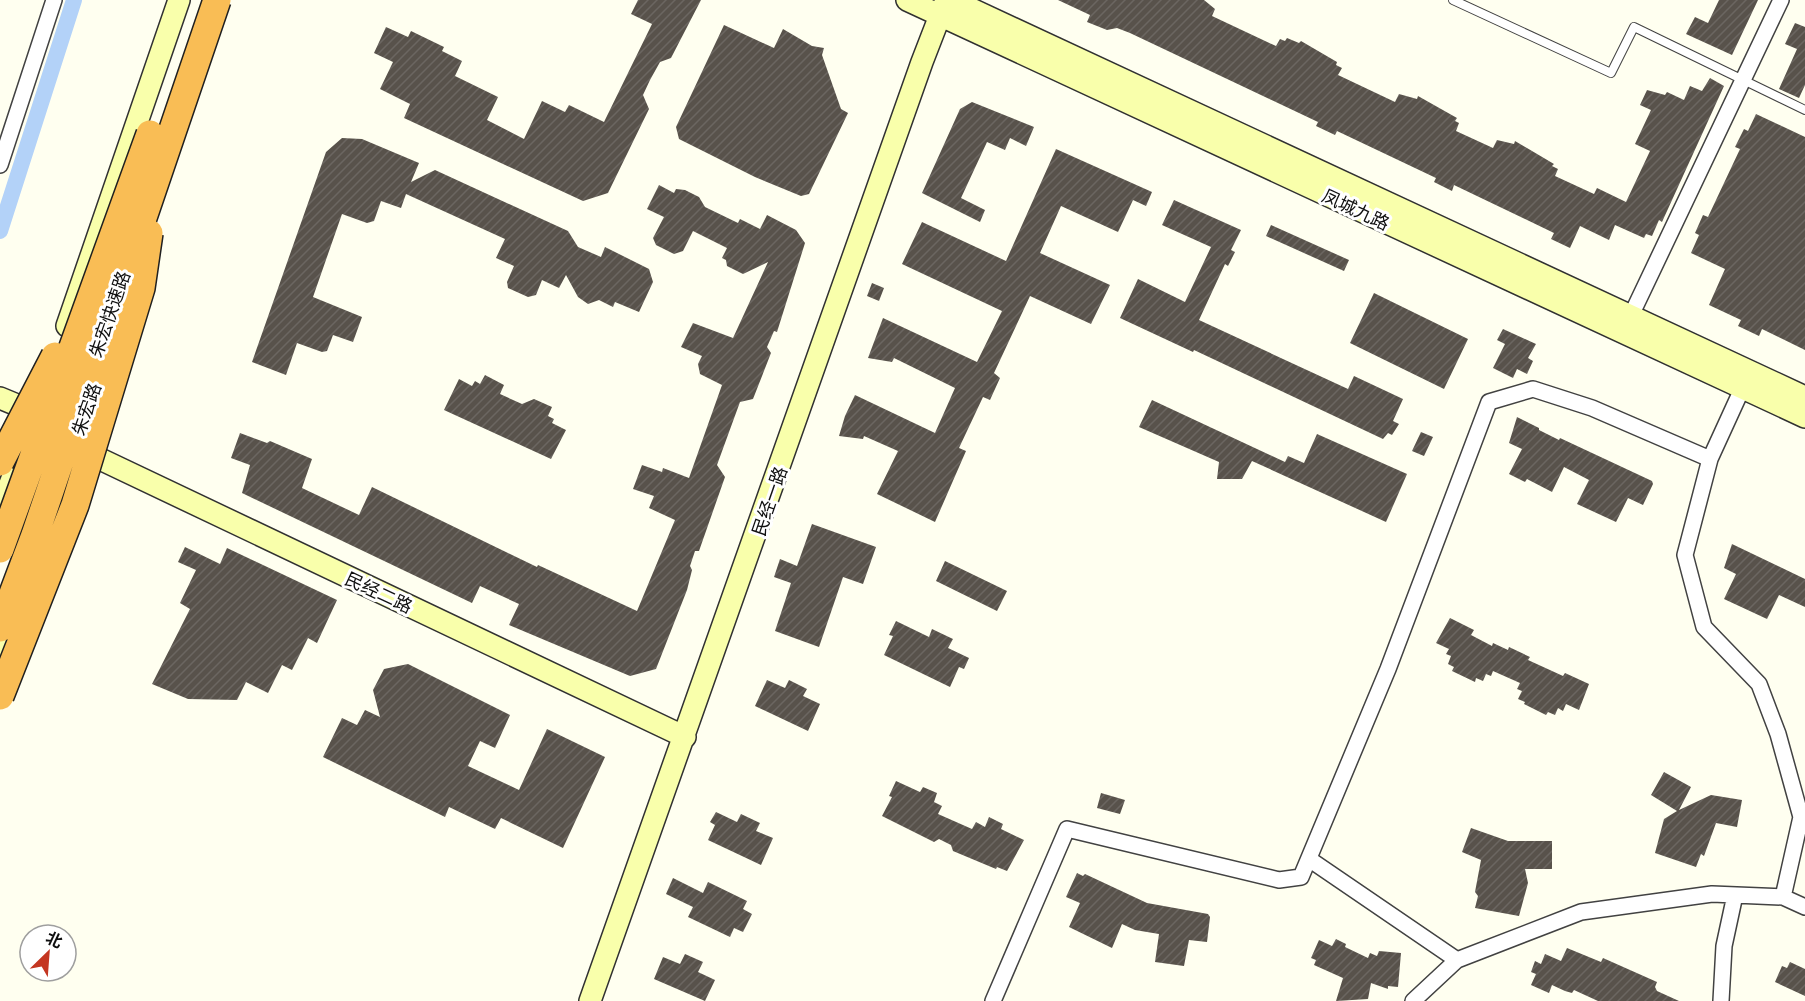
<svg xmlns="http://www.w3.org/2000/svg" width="1805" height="1001" font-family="'Playfair Display','Noto Sans SC',serif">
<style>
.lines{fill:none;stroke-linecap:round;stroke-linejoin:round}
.canal{stroke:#b3d2f8;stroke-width:16}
.building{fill:url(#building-hatch)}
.lane-casing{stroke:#424242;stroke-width:10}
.street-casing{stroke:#424242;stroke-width:18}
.secondary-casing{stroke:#313131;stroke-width:24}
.lane{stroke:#fff;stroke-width:8}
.street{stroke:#fff;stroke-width:15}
.secondary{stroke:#f9ffab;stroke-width:21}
.highway-bridge-casing{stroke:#202020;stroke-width:30;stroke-linecap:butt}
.highway-bridge{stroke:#f9bd55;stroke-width:27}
.labels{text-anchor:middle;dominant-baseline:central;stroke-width:6;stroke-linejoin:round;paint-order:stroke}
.street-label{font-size:18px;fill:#0f0f0f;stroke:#fff}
</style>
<defs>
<pattern id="building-hatch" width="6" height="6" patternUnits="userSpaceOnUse" patternTransform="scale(1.5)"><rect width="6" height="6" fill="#58524b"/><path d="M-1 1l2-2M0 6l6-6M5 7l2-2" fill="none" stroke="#6b6661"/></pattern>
</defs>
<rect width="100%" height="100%" fill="#fffff0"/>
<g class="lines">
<!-- canal -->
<path class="canal" d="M0,231L74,0"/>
</g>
<!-- building -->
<path class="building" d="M638,0H701L671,58L660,62L650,80L643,95L649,109L608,193L583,201L404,118L410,104L380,89L393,62L374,53L386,27L408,37L411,31L444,47L442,51L462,61L455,76L498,97L487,120L524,139L542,101L565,112L569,105L604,122L652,24L631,14Z
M1058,0H1204L1215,9L1212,16L1276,46L1280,39L1285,41L1287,38L1299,43L1301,41L1337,62L1336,65L1342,68L1338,75L1395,102L1399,94L1417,99L1418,96L1457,118L1455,121L1459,123L1456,131L1493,148L1497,140L1514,144L1515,141L1554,164L1552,166L1558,169L1555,176L1594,194L1597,188L1626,202L1650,151L1635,144L1651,110L1640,105L1647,90L1665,95L1667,92L1684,100L1690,86L1702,91L1710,78L1724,86L1662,222L1659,220L1652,236L1646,234L1644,238L1615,225L1609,240L1580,226L1570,248L1551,239L1554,233L1454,185L1452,191L1434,182L1436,178L1337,131L1335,135L1316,126L1318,122L1130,33L1117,28L1107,30L1087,22L1090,15Z
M1719,0H1758L1732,55L1686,34L1695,17L1708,23Z
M1795,23L1805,27V85L1799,98L1779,89L1797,49L1785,44Z
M724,25L774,48L783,29L812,46L824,48L822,55L841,109L848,113L809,194L801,196L755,177L679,139L676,127Z
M972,102L1034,127L1026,146L1010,138L1005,150L987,142L961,198L985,210L980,222L922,193L960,109Z
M1756,114L1805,137V350L1762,329L1759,336L1738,326L1741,320L1709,305L1725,269L1691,253L1699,235L1695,233L1703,215L1708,217L1740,149L1735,147L1744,129L1748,131Z
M342,138L362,139L419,163L411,182L435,170L568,231L578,247L601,257L605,247L649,269L653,282L639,312L615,302L613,307L599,300L588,304L578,297L566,275L559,288L542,280L536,295L528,297L508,288L507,282L514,266L496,258L505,239L406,194L401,208L381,201L374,221L367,223L342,214L313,297L362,317L353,342L333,335L327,351L322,352L297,343L286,375L252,362L326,152Z
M1056,149L1152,192L1146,206L1133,200L1118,232L1061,206L1040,253L1110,285L1091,324L1030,296L994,373L1000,378L990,400L983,397L959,448L966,451L935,522L877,494L898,451L864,436L863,439L839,436L845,416L855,395L935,433L955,388L894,358L892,362L868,358L883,318L977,362L1002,311L902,264L922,222L1006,261Z
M659,185L674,193L676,189L685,190L699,197L705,207L738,223L740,219L760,229L767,215L796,230L805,243L777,332L774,331L767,347L771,353L753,399L740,402L717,465L725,477L699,551H695L690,566L692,570L687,590L656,669L630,676L509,625L519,604L480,586L472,603L242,493L250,465L231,458L240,433L267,443L270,441L312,459L302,488L359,515L372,487L537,567L538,565L637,611L675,520L649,508L654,496L633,489L642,465L662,472L663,468L689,478L722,385L700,374L698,364L702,356L681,347L693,323L733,338L768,262L743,274L727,266L726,260L722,258L727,248L693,231L683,251L674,254L656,245L653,238L664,217L647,209Z
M1174,200L1241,230L1231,250L1235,252L1228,266L1225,264L1199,320L1348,389L1354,376L1403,399L1393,421L1399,424L1392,435L1388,433L1383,439L1194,350L1193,352L1120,318L1138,279L1185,302L1211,247L1162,225Z
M1271,225L1349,260L1344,271L1266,236Z
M872,283L884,288L879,301L867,296Z
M1374,293L1468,339L1444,389L1350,343Z
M1503,329L1536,344L1528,358L1533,361L1527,374L1517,369L1513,378L1493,368L1505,344L1497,340Z
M485,375L504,385L500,394L522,404L534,399L552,407L548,416L554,419L552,423L566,430L551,459L444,410L459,379L472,386L475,381L480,384Z
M1152,400L1285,462L1288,456L1304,463L1317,434L1407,474L1386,522L1252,461L1242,479H1217L1219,462L1139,427Z
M1517,417L1539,428V430L1559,440L1560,438L1652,481L1653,484L1643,505L1628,498L1616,522L1577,504L1589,480L1564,467L1552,492L1527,479L1525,482L1509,474L1522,449L1509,443Z
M1421,432L1433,437L1424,456L1412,451Z
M812,524L876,547L863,584L843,577L819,647L775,631L791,583L774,577L780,559L797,566Z
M1732,544L1805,579V607L1779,595L1767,619L1724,599L1736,574L1724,568Z
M185,547L220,564L227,548L337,600L317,643L308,638L292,670L282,665L268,693L246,682L237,700L188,699L152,684L190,609L180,603L196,570L178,562Z
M945,561L1007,591L997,611L936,581Z
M1450,618L1474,630L1471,635L1492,646L1493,643L1508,650L1509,647L1530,657L1528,660L1563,676L1565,673L1589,684L1579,710L1566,704L1563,711L1558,708L1555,715L1548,712L1546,715L1524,704L1525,702L1518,699L1522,691L1517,689L1520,683L1493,671L1491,676L1486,674L1483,681L1476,678L1475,682L1452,671L1454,667L1448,664L1451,656L1446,654L1449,649L1436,643Z
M896,621L929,637L932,629L953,639L948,648L969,658L964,669L959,667L950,687L884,655L893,636L889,635Z
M408,664L510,715L495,748L480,741L468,766L519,790L547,729L605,757L563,848L501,818L495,829L449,807L445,817L323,757L342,718L357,725L365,710L380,717L373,690L384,669Z
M767,680L785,688L789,680L807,689L803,696L820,704L808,731L755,706Z
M1664,772L1691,787L1679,810L1711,795L1742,800L1737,827L1716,823L1704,856L1701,854L1696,867L1655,853L1664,819L1677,811L1651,795Z
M896,781L920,792L923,787L937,793L934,802L942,806L938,814L972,829L976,822L985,827L989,817L1003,824L1001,829L1024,840L1007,871L997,867L996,869L953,851L951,845L939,839L934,842L882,816L892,797L889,796Z
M1101,793L1125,800L1120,814L1097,808Z
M716,812L737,822L741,814L760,823L756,831L773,838L761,865L708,840L715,825L710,822Z
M1471,828L1508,841H1552V869H1525L1528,883L1519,916L1475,908L1478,896L1475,892L1481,860L1462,852Z
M1077,873L1083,876L1085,874L1147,903L1208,914L1210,917L1207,942L1189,940L1184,966L1155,962L1159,934L1135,930L1122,924L1112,948L1069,927L1080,903L1066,897Z
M673,878L703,893L708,882L747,901L743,909L752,914L743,932L734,928L730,937L688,917L693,907L666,894Z
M1336,939L1346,944L1345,947L1368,958L1370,953L1377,956L1379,951L1401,953L1398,987L1388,986V989L1371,983L1368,999L1336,1001L1343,978L1314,965L1316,960L1311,958L1319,940L1332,946Z
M1567,948L1601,962L1603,958L1657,982L1655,987L1657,991L1679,1001H1598L1574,990L1572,993L1565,991L1552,985L1549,993L1531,985L1536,974L1531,972L1535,961L1541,964L1545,954L1561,961Z
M685,954L703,962L698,972L715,980L705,1001L654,979L663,957L680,964Z
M1790,962L1805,969V996L1775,982L1782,966L1787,968Z"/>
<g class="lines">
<defs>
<path id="lane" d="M1453,0L1611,73L1634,27L1805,110"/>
<path id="street" d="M0,165L54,0
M1627,324L1781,0
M1710,459L1685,555L1704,627L1759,684L1778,734L1801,817L1783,897
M1309,859L1457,960
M993,1001L1067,829L1279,880L1301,877L1388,669L1489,402L1533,389L1592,408L1710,459L1742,389
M1413,1001L1457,960L1581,912L1712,894L1783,897L1805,907
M1721,1001L1724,946L1735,895"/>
<path id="secondary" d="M907,0L1805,417
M952,0L1805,397
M67,326L179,0
M0,398L41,415
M77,448L685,737
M0,509L15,471
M0,647L12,614
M590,1001L922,62L946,0"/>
</defs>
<!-- lane casing -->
<use href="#lane" class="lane-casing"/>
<!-- street casing -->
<use href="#street" class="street-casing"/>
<!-- secondary casing -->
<use href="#secondary" class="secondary-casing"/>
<!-- lane -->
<use href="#lane" class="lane"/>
<!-- street -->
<use href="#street" class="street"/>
<!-- secondary -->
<use href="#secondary" class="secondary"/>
<defs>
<path id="highway-bridge" d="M0,462L55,356
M0,549L150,134
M0,628L35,535L217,0
M0,696L75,505L141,288L149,233"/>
</defs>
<!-- highway-bridge casing -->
<use href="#highway-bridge" class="highway-bridge-casing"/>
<!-- highway-bridge -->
<use href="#highway-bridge" class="highway-bridge"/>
</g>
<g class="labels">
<!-- street labels -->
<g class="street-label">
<text transform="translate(1356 209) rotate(25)">凤城九路</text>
<text transform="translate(109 314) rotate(-71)">朱宏快速路</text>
<text transform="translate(86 409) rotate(-71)">朱宏路</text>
<text transform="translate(769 501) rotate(-71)">民经一路</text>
<text transform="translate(379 592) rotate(25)">民经二路</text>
</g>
</g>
<!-- north arrow -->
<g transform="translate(48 953) rotate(25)"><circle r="28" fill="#ffffff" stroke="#9f9f9f" stroke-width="1.5"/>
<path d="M0-4.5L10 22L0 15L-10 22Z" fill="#c43621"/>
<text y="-9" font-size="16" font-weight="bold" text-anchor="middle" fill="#0f0f0f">北</text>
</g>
</svg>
